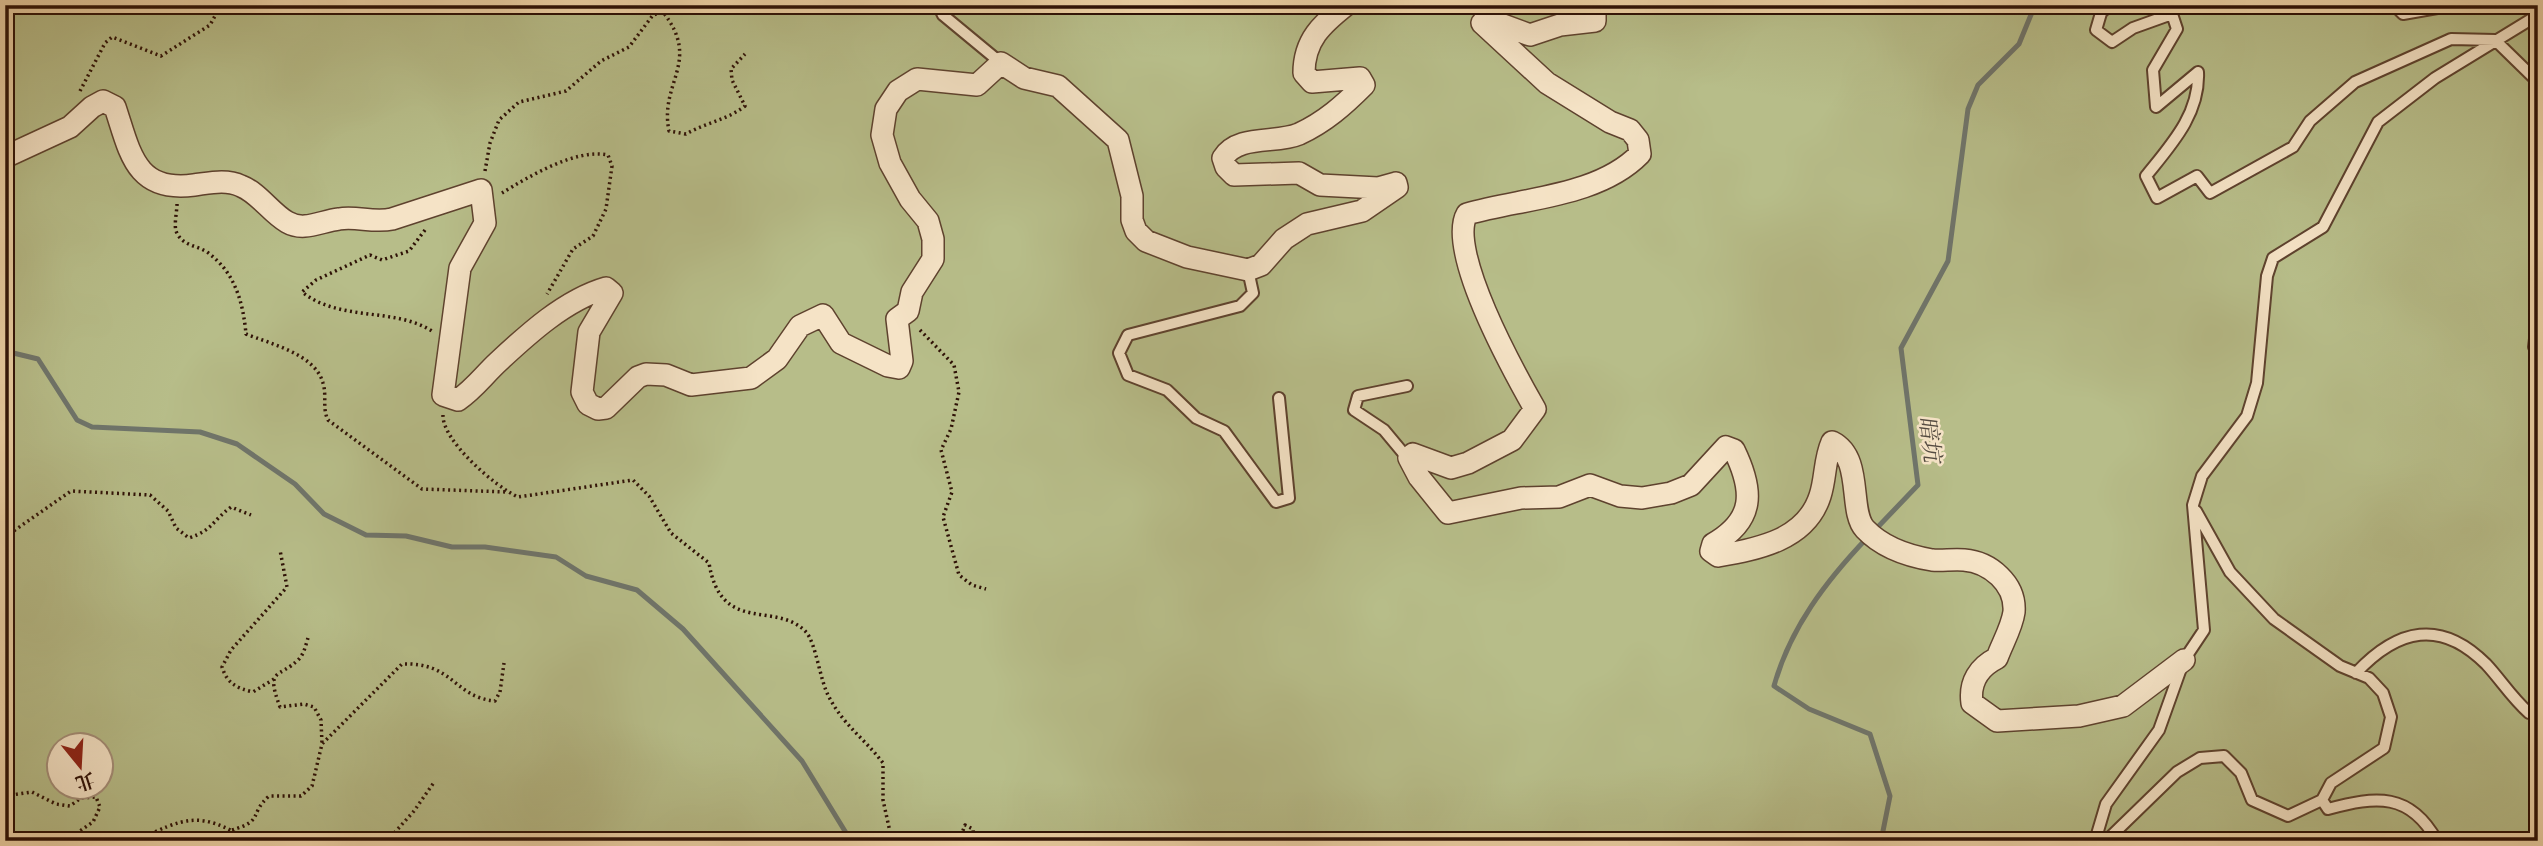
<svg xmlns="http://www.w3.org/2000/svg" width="2543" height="846" font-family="Alegreya,'Noto Serif TC',serif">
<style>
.green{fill:#b7bd89;stroke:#726748;stroke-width:2;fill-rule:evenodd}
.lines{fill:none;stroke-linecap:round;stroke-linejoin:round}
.stream{stroke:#6f756b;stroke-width:5}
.service-casing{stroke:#5e422e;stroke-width:14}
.minor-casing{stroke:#5e422e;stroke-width:24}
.path{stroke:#2e1106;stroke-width:3.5;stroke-dasharray:2 3.5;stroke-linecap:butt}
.service{stroke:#f5e3c6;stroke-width:10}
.minor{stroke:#f5e3c6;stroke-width:21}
.labels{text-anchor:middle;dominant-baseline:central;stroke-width:5;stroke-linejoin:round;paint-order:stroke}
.water-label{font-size:23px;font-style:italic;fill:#544b41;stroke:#f5e3c6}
</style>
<rect width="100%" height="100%" fill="#efd4a8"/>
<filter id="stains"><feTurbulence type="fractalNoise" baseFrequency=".00286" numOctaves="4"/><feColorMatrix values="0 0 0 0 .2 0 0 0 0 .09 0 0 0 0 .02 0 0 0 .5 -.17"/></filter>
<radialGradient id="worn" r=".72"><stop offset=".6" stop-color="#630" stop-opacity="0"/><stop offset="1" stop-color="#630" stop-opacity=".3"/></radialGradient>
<!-- green -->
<path class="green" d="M5,5H2538V841H5ZM60,744H102V786H60Z"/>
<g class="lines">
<!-- stream -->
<path class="stream" d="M5,351L38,359L77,420L92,427L200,432L237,444L295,484L324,514L366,535L406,536L452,547H485L556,557L586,576L637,590L683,629L802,761L851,841
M1874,531L1918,485L1901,348L1948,261L1968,109L1978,85L2019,44L2035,5
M1867,538C1826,581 1790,628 1774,686L1809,709L1870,734L1890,796L1881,841"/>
<defs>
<path id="service" d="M938,5L943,15L1001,63
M2109,5L2101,13L2096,30L2112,42L2133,28L2172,14L2177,29L2153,70L2156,107L2198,72C2200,114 2171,145 2146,176L2157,198L2197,176L2210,193L2293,147L2310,121L2355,82L2451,39L2495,40L2538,82
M2394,5L2403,14L2443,7L2504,5
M1248,270L1253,293L1240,306L1128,335L1119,353L1128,375L1167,390L1196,418L1224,431L1276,502L1289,498L1279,398
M2534,347L2538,314
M1407,386L1358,396L1354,410L1384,430L1409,460
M2196,511L2230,572L2274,619L2340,666L2369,678L2383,693L2391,717L2384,748L2331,783L2322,800L2328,809C2376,796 2410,792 2437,841
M2356,673C2398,628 2441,619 2486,664C2501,680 2511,697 2529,713L2538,712
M2095,841L2106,804L2159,730L2184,660L2204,630L2193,505L2202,476L2247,416L2257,383L2267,276L2273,258L2323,227L2378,122L2435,78L2538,15
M2106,841L2177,772L2200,758L2224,756L2241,773L2252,800L2288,816L2322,800"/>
<path id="minor" d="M1595,5V21L1560,25L1530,35L1487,19L1482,23L1547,83L1610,122L1630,130L1638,140L1640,154C1598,197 1522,198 1467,214C1446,250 1514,372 1535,409L1512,440L1468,463L1451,468L1413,454L1409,458L1419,477L1448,513L1521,498L1559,497L1590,485L1620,496L1642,498L1671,493L1691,485L1726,447L1734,450C1754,491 1755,520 1713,544L1711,551L1718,556C1758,549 1806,540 1820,496C1826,478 1824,460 1832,442C1864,458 1848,511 1865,529C1882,547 1908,556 1932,560C1942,561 1953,559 1964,560C1990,562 2016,584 2014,612C2012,627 2002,644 1997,658C1979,667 1969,682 1972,703L1997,721L2079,716L2123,706L2184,660
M5,157L70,127L92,107L103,101L115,107C130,152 135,193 194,185C210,183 226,179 241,186C259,193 271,213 287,222C304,232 321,221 339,219C356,216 374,223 392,219L481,190L485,223L460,268L443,395L458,400C474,389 484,375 498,362C528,334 565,300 606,288L612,293L589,332L582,392L588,404L598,409L606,408L638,377L646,374L666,375L691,385L751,378L777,359L800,326L823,315L841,343L888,366L899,368L902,361L897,319L908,311L912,292L933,259V239L928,221L910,199L890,163L882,135L886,109L898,91L917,79L977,85L1001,63L1024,78L1058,86L1118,140L1132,196V220L1136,231L1146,241L1187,257L1248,270L1261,265L1284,239L1307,224L1362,211L1397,187L1396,183L1378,188L1320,185L1299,173L1234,175L1226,167L1223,158C1238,134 1276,144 1299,134C1325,122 1344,105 1364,85L1360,78L1312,82L1304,73C1304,40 1322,24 1346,5"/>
</defs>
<!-- service casing -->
<use href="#service" class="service-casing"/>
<!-- minor casing -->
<use href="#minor" class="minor-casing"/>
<!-- path -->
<path class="path" d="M80,91L105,43L112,37L161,56L210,25L221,5
M485,171L490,143L499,120L519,102L566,91L601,61L629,47L653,15L663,12C702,62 659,82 669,131L686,134C705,123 727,120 745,106L732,80L731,69L745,54
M502,193C528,177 576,148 608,155L612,166L606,209L593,236L573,249L547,294
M177,204C177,211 174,224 176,231C182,246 196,245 207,252C235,272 243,302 246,334C271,344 315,354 323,383C327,396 322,408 328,420L422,489L507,492
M425,230L409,251L382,260L370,255L316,280L302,292C340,322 394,307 432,331
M920,330L954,365L959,392L951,429L941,450L952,492L943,517L959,575L972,585L986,589
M443,415C442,441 496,487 518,497L633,480L649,496L671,533L709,563C721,636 776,600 806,632C816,643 820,681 829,697C844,726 865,739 883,763V800L892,841
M5,537L71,491L150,495L168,511L176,528L189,538C213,530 212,521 231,507L251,515
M308,638C306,644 304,654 299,659C279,679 265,667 280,707L304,704L314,707L321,720L322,744
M274,679L253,692C236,688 227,683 222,667L231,650L287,587L280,550
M5,796L32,792L56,804L70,806L81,798L96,797L100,807L93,822L65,841
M232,830C264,821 249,814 269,796H301L312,786L322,744L402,664C454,662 453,697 495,701L500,692L504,663
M135,841C185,818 199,809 249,841
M387,841L414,811L435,781
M959,841L965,825L973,829L974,841"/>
<!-- service -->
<use href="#service" class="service"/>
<!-- minor -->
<use href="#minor" class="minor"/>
</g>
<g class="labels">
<!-- water labels -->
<g class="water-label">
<text transform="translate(1930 439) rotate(83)">暗坑</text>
</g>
</g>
<!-- margin -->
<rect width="2543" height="846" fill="none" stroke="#efd4a8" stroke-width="28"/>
<rect x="7" y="7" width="2529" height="832" fill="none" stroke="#2e1106" stroke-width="3.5"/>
<rect x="14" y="14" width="2515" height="818" fill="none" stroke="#2e1106" stroke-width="2"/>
<!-- north arrow -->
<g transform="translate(80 766) rotate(162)"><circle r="33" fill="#f5e3c6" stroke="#a58f79" stroke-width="2"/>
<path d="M0-5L12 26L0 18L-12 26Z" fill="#8f2418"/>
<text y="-10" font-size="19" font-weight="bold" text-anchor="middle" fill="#2e1106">北</text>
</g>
<rect width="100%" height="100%" filter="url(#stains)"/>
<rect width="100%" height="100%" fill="url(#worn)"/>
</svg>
